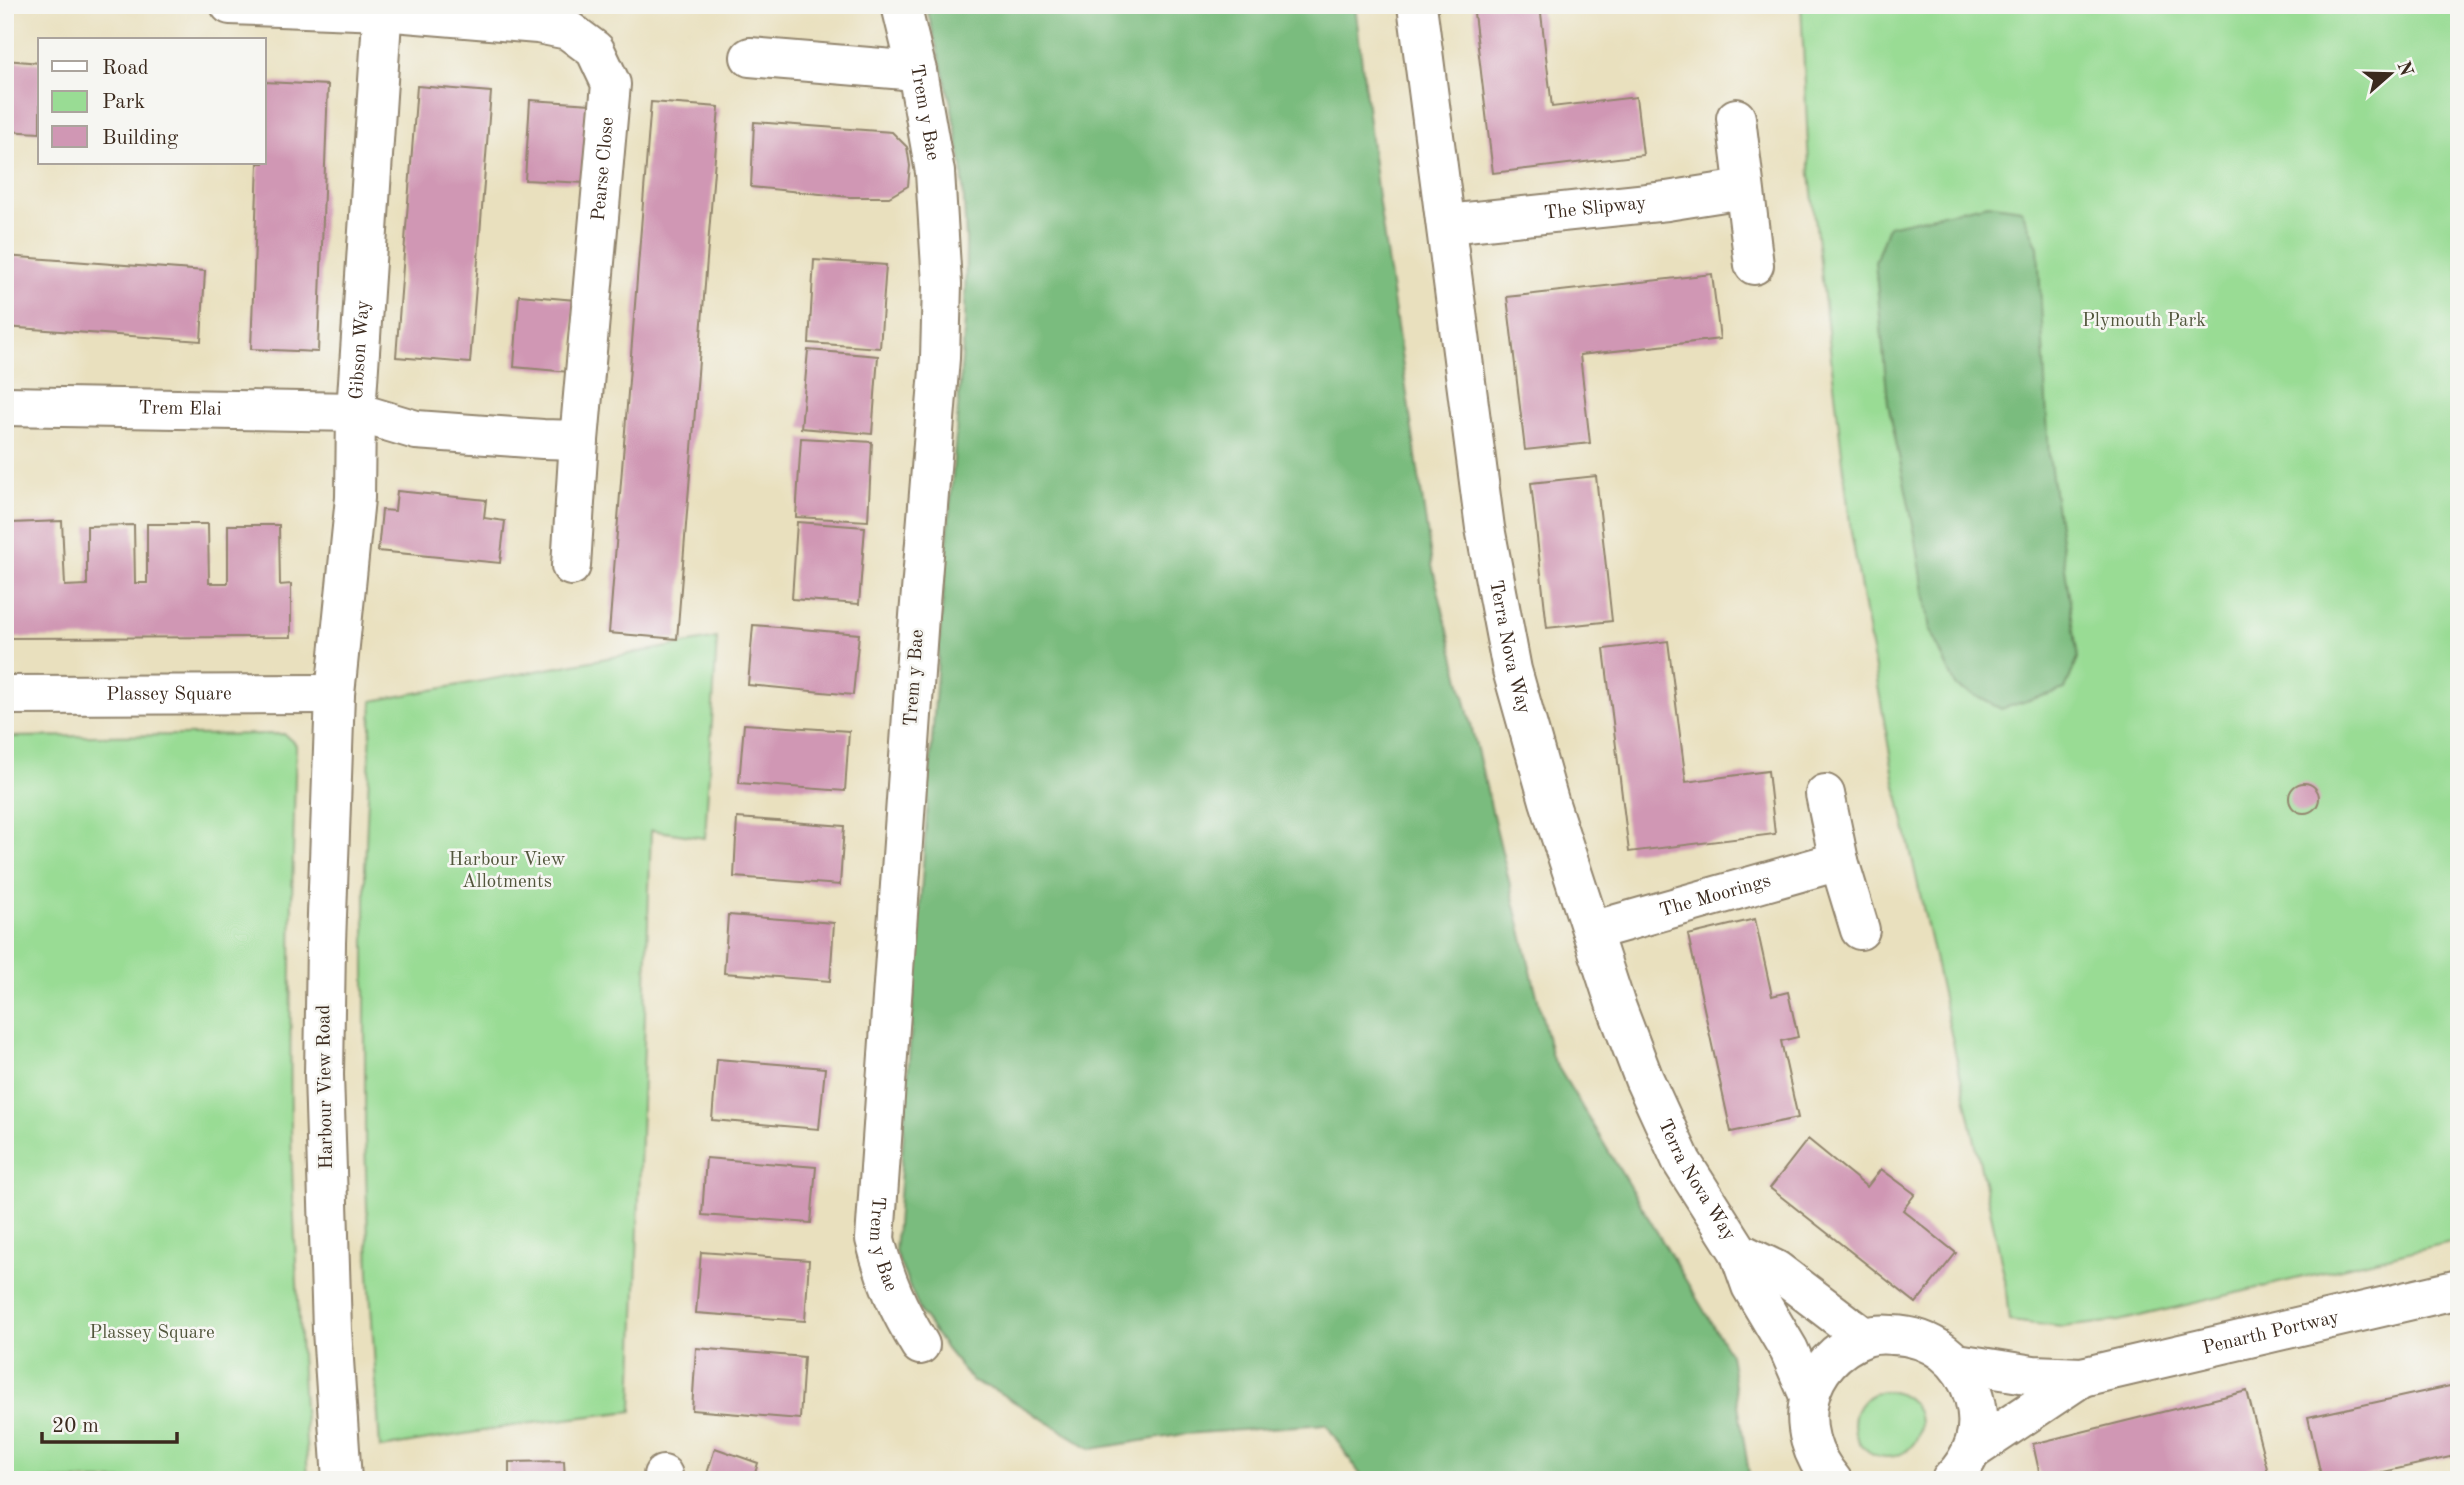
<svg xmlns="http://www.w3.org/2000/svg" width="2464" height="1485" font-family="'Old Standard TT',serif">
<style>
.green{fill:#99dc94;stroke:#6a8359;stroke-width:2}
.forest{fill:#7abc7e;stroke:#5a734e;stroke-width:2}
.building{fill:#d097b4}
.lines{fill:none;stroke-linecap:round;stroke-linejoin:round}
.minor-casing{stroke:#92856e;stroke-width:42}
.minor{stroke:#fff;stroke-width:38}
.labels{text-anchor:middle;dominant-baseline:central;stroke-width:5;stroke-linejoin:round;paint-order:stroke}
.street-label{font-size:19px;fill:#3b2a1e;stroke:#f6f6f2}
.park-label{font-size:19px;fill:#52563c;stroke:#f6f6f2}
</style>
<rect width="100%" height="100%" fill="#f6f6f2"/>
<filter id="ink" filterUnits="userSpaceOnUse"><feTurbulence type="fractalNoise" baseFrequency=".0143" numOctaves="2"/><feDisplacementMap in="SourceGraphic" scale="14" xChannelSelector="R" yChannelSelector="G"/><feConvolveMatrix kernelMatrix="1 2 1 2 8 2 1 2 1" color-interpolation-filters="sRGB"/></filter>
<filter id="wash" filterUnits="userSpaceOnUse"><feTurbulence type="fractalNoise" baseFrequency=".00686" numOctaves="4" result="noise"/><feDisplacementMap in="SourceGraphic" scale="28" xChannelSelector="R" yChannelSelector="G"/><feGaussianBlur stdDeviation="1.57" result="paint"/><feColorMatrix in="noise" values="0 0 0 0 0 0 0 0 0 0 0 0 0 0 0 0 0 1.4 0 .05"/><feComposite in="paint" operator="in"/></filter>
<g filter="url(#wash)">
<rect width="100%" height="100%" fill="#e9e0be"/>
<!-- green -->
<path class="green" d="M1801,5H2459V1240L2119,1321L2062,1327L2009,1321L2005,1280L1994,1227L1894,777L1851,532L1809,166Z
M717,638L705,838L651,830L632,1411L525,1424L380,1448L369,1274L365,1139V868L372,701Z
M284,734L296,745C292,872 289,999 291,1126C293,1244 302,1362 308,1480H5V737Z
M1854 1424a33 33 0 1 1 66 0a33 33 0 1 1-66 0Z"/>
<!-- forest -->
<path class="forest" d="M926,5H1355L1378,197L1432,565L1552,1057L1730,1354L1750,1480H1364L1326,1424L1185,1434L1092,1449L993,1389L973,1382L946,1349L921,1313L895,1252L939,645L965,320L966,240L962,166L951,104Z
M1988,204L2021,209L2038,247L2049,456L2078,658L2065,689L2001,709L1956,686L1930,630L1915,534L1888,403L1875,262L1888,226Z"/>
<g id="blocks">
<!-- building -->
<path class="building" d="M1473,5H1540L1552,107L1636,97L1643,155L1493,173Z
M5,60L40,63V133L5,131Z
M264,82L328,85L318,352L251,349L258,163H264Z
M417,86L491,92L470,363L396,357Z
M530,100L591,104L586,183L525,180Z
M651,102L719,107L677,639L609,633Z
M754,122L892,132L907,147L910,166L908,186L889,197H850L751,187Z
M5,256L205,271L201,341L5,327Z
M814,260L886,265L880,348L809,343Z
M1712,274L1720,339L1580,355L1590,443L1525,450L1507,297Z
M519,295L575,300L569,372L514,367Z
M808,350L878,356L872,434L801,428Z
M801,438L872,442L868,521L796,517Z
M1596,476L1612,621L1547,628L1531,483Z
M397,491L486,500L484,518L505,521L500,563L378,551L382,510L395,511Z
M62,521L65,586L87,585V526L134,525L135,583H147V524H208L209,583H228V525H279L280,585L291,584V637L5,638V584H12L11,523Z
M797,522L865,527L859,604L792,599Z
M753,625L859,634L853,695L748,685Z
M1668,641L1686,782L1768,771L1775,834L1629,852L1604,649Z
M744,724L849,731L845,791L739,783Z
M2289 798a15 15 0 1 1 30 0a15 15 0 1 1-30 0Z
M737,818L844,826L840,885L734,877Z
M728,915L834,923L830,981L724,973Z
M1755,919L1772,996L1788,992L1798,1037L1781,1041L1798,1118L1731,1132L1688,935Z
M717,1059L825,1068L819,1129L712,1120Z
M1808,1139L1867,1187L1881,1169L1915,1194L1903,1210L1956,1253L1916,1303L1770,1188Z
M706,1158L816,1167L811,1223L702,1215Z
M701,1252L809,1260L805,1321L696,1313Z
M696,1348L804,1357L800,1419L692,1410Z
M2459,1384V1455L2348,1480H2322L2308,1417Z
M2247,1391L2270,1480H2041L2033,1444Z
M715,1448L758,1463L753,1480H705Z
M564,1461L565,1480H509V1462Z"/>
</g>
</g>
<g filter="url(#ink)">
<use href="#blocks" fill-opacity="0" stroke="#92856e" stroke-width="2"/>
<g class="lines">
<defs>
<g id="minor">
<path id="s1" d="M901,5L917,71L935,172L942,284L940,358L919,616L875,1239C885,1280 898,1309 920,1345"/>
<path id="s2" d="M1417,5L1485,528L1512,670L1549,801L1615,1003L1644,1079L1682,1162L1739,1252L1751,1286L1789,1350L1809,1396"/>
<path d="M750,57L917,71"/>
<path d="M1736,118L1754,265"/>
<path id="s3" d="M1447,224L1667,201L1743,189"/>
<path id="s4" d="M5,406L356,412L416,430L543,439L579,440L611,84L595,50L568,30L538,24L382,11L230,5"/>
<path d="M571,566L579,440"/>
<path id="s5" d="M5,695L335,694"/>
<path d="M1825,794L1839,861L1860,930"/>
<path id="s6" d="M1592,931L1839,861"/>
<path d="M1739,1252L1776,1270L1864,1337"/>
<path id="s7" d="M1957,1363L2033,1375L2082,1377L2459,1289"/>
<path d="M1973,1450L2082,1377"/>
<path id="s8" d="M342,1480L332,1330L324,1075L326,943L335,694L355,498L356,412L383,5"/>
<path d="M663,1480V1475"/>
<path d="M1832,1480C1789,1431 1803,1360 1866,1337C1875,1334 1883,1334 1892,1335C1932,1336 1963,1360 1974,1398C1983,1431 1974,1456 1951,1480"/>
</g>
</defs>
<!-- minor casing -->
<use href="#minor" class="minor-casing"/>
<!-- minor -->
<use href="#minor" class="minor"/>
</g>
</g>
<g class="labels">
<!-- street labels -->
<g class="street-label">
<text stroke="none"><textPath href="#s1" startOffset="110">Trem y Bae</textPath></text>
<text stroke="none"><textPath href="#s4" startOffset="849">Pearse Close</textPath></text>
<text stroke="none"><textPath href="#s3" startOffset="149">The Slipway</textPath></text>
<text stroke="none"><textPath href="#s8" startOffset="1132">Gibson Way</textPath></text>
<text stroke="none"><textPath href="#s4" startOffset="175">Trem Elai</textPath></text>
<text stroke="none"><textPath href="#s2" startOffset="649">Terra Nova Way</textPath></text>
<text transform="translate(915 678) rotate(-86)">Trem y Bae</text>
<text stroke="none"><textPath href="#s5" startOffset="164">Plassey Square</textPath></text>
<text stroke="none"><textPath href="#s6" startOffset="128">The Moorings</textPath></text>
<text transform="translate(326 1087) rotate(-91)">Harbour View Road</text>
<text stroke="none"><textPath href="#s2" startOffset="1216">Terra Nova Way</textPath></text>
<text stroke="none"><textPath href="#s1" startOffset="1246">Trem y Bae</textPath></text>
<text stroke="none"><textPath href="#s7" startOffset="320">Penarth Portway</textPath></text>
</g>
<!-- park labels -->
<g class="park-label">
<text x="2144" y="321">Plymouth Park</text>
<text x="507" y="860">Harbour View<tspan x="507" dy="22">Allotments</tspan></text>
<text x="152" y="1333">Plassey Square</text>
</g>
</g>
<!-- margin -->
<rect width="2464" height="1485" fill="none" stroke="#f6f6f2" stroke-width="28"/>
<!-- legend -->
<rect x="38" y="38" width="228" height="126" fill="#f6f6f2" stroke="#aba49d" stroke-width="2"/>
<rect x="52" y="61" width="35" height="10" fill="#ffffff" stroke="#aba49d" stroke-width="2"/>
<text x="102" y="74" font-size="21" fill="#3b2a1e">Road</text>
<rect x="52" y="91" width="35" height="21" fill="#99dc94" stroke="#aba49d" stroke-width="2"/>
<text x="102" y="108" font-size="21" fill="#3b2a1e">Park</text>
<rect x="52" y="126" width="35" height="21" fill="#d097b4" stroke="#aba49d" stroke-width="2"/>
<text x="102" y="144" font-size="21" fill="#3b2a1e">Building</text>
<!-- north arrow -->
<g transform="translate(2390 74) rotate(70)" stroke="#f6f6f2" stroke-width="5" paint-order="stroke">
<path d="M0-5L12 26L0 18L-12 26Z" fill="#3b2a1e"/>
<text y="-10" font-size="19" font-weight="bold" text-anchor="middle" fill="#3b2a1e">N</text>
</g>
<!-- scale -->
<path d="M42 1432v10h135v-10" fill="none" stroke="#3b2a1e" stroke-width="3.5"/>
<text x="52" y="1432" font-size="21" fill="#3b2a1e" stroke="#f6f6f2" stroke-width="5" paint-order="stroke">20 m</text>
</svg>
